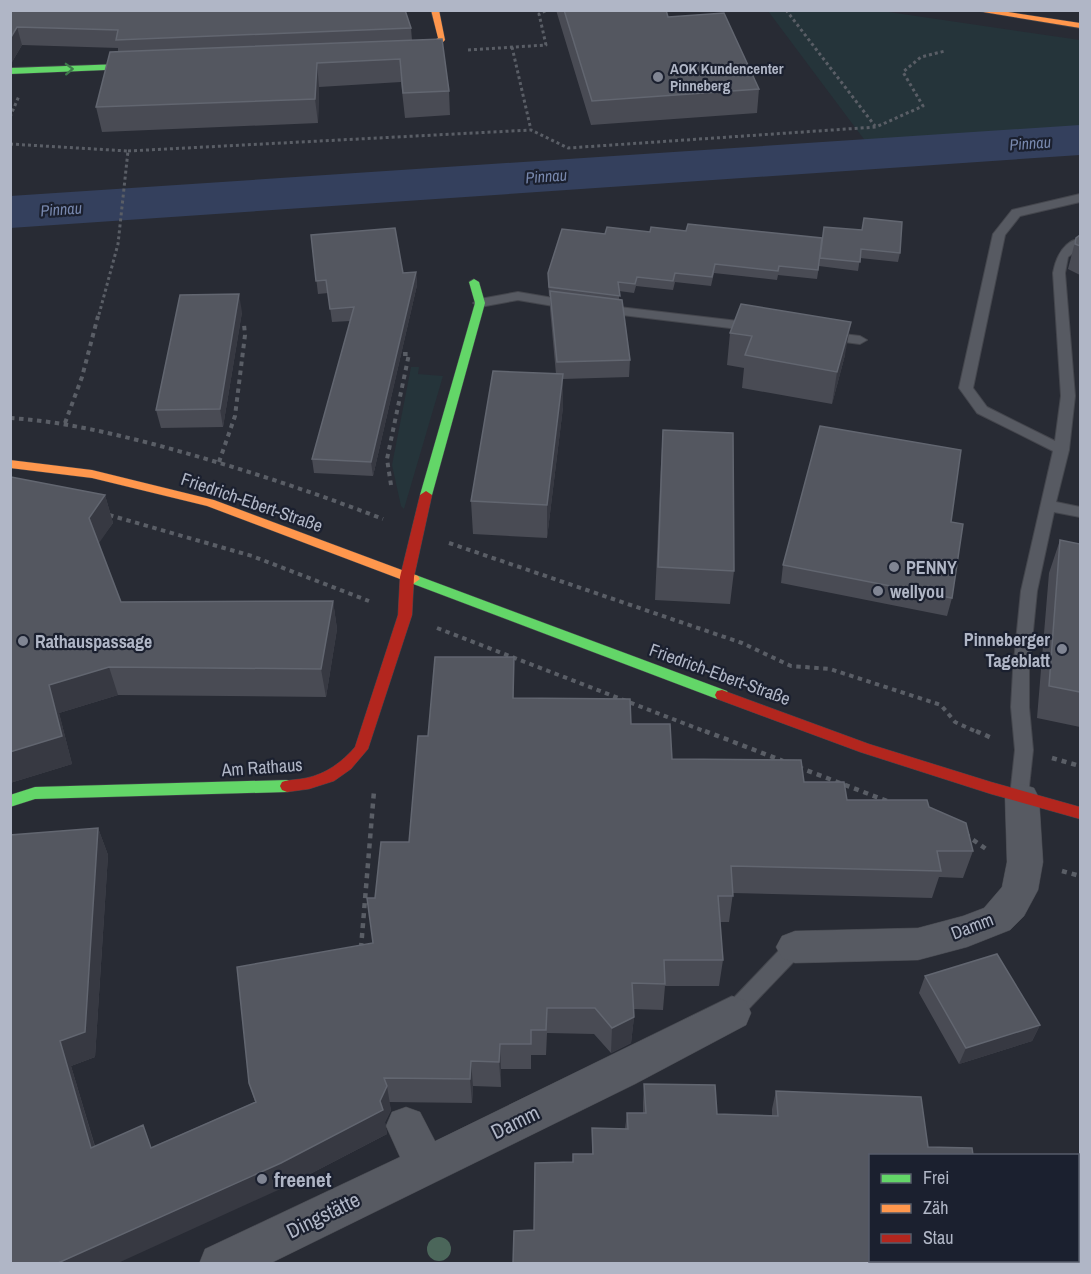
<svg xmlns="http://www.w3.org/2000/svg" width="1091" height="1274" font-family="'Archivo Narrow',sans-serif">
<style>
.green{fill:#25343a}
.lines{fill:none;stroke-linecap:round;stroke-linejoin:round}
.river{fill:#34405d;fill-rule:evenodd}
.lane-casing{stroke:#44464d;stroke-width:2}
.street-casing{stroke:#44464d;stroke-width:1}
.fast-casing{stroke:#44464d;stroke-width:1}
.slow-casing{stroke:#44464d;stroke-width:1}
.jam-casing{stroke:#44464d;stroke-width:1}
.path-far2{stroke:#5a5e66;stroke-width:3;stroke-dasharray:3 3;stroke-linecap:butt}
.path-far1{stroke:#5a5e66;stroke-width:4;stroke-dasharray:4.5 4.5;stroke-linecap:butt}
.path{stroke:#5a5e66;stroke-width:4.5;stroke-dasharray:5 5;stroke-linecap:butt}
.lane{fill:#575a62;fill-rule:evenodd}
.street{fill:#575a62;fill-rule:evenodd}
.fast{fill:#63d668;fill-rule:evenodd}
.slow{fill:#ff974d;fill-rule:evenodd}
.jam{fill:#b3261e;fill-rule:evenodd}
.tree{fill:#4b665a}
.wall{fill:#494b54}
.shaded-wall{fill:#373942}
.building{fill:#545760;stroke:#626670;stroke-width:1.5}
.oneway{stroke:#3f7b4c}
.poi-dot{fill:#808593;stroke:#1b202f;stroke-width:2}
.labels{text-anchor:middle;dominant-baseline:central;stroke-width:4.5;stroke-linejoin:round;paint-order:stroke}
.far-poi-label{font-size:15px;font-weight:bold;fill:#b0b6c6;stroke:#1b202f;text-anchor:start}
.far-water-label{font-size:16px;font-style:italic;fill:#7888ae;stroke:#1b202f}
.street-label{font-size:18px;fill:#b0b6c6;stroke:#1b202f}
.poi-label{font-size:18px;font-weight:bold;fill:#b0b6c6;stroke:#1b202f;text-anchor:start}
.near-street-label{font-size:21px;fill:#b0b6c6;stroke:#1b202f}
.near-poi-label{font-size:21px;font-weight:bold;fill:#b0b6c6;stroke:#1b202f;text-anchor:start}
</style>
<rect width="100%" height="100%" fill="#282b34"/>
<!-- green -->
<path class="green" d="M768,11H882L1080,40V135L869,146Z
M411,367H419L418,374L443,376L404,509L401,506L392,465Z"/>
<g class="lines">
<!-- river -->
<path class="river" d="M1080,125V155L10,228V196Z"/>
<defs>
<path id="lane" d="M1080,194V202L1020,216L1005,235L973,388L987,407L1055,441L1061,396L1053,273C1056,257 1063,242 1080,238V248L1068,257L1065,273L1075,396L1069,450L1056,502L1080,507V517L1054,512L1037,591L1029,671V707L1033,750L1028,796L1025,801L1019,803L1013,801L1010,796L1015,750L1011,707L1013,671L1021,591L1053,451L977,413L959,388L993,234L1012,210Z
M518,292L571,301L578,305L571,309L518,300L480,307L473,303L480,299Z
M602,305L755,323L762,327L755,331L597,312L595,309Z
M826,332L860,336L867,340L860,344L821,339L819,336L821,333Z
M795,939L802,941L805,947L802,953L739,1019L732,1022L725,1019L722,1013L725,1007L788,941Z"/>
<path id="street" d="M1022,784L1034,788L1039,798L1043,862L1038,890L1024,916L1010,930L967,947L918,960L795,963L782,958L776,947L782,936L795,931L918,928L963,916L984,908L1002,887L1007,862L1005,798L1010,788Z
M732,996L746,1001L751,1013L746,1025L635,1084L269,1264H199L205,1249L400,1157L386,1126L392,1112L406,1107L420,1112L435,1141Z"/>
<path id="fast" d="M150,63L153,64V68L10,74V68Z
M474,279L479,282L485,303L432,495L426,499L420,495L475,303L469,282Z
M413,574L727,691L729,695L727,699H717L408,582L406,579L408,576Z
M287,780L292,782L294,786L292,790L287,792L35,799L10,807V795L35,787Z"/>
<path id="slow" d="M431,10H439L445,40C434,53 416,59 399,57V53L421,50L438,38Z
M971,10H995L1080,23V28Z
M10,460L92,470L214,500L418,576L420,579L413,584L408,582L207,506L92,478L10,468Z"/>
<path id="jam" d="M426,491L432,495L414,577L412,615L368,749L351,769L334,781L309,789L287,792L282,790L280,786L282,782C290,779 298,780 306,778C326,774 342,762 355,747L398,615L400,577L420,495Z
M722,690L869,744L991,782L1080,807V819L991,794L860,752L717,699L715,695L717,691Z"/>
</defs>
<!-- lane casing -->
<use href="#lane" class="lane-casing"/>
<!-- street casing -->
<use href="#street" class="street-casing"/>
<!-- fast casing -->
<use href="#fast" class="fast-casing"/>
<!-- slow casing -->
<use href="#slow" class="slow-casing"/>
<!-- jam casing -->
<use href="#jam" class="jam-casing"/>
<!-- path-far2 -->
<path class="path-far2" d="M786,10L875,126
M512,47L531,130
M468,50L546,45L539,14L547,10
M10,117L19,96
M10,144L128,151L118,244L98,318
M128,151L531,130L568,148L876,127L923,106L903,72L921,57L945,51"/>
<!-- path-far1 -->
<path class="path-far1" d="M10,418C59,421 106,432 153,444C231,465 308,490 383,519
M65,423L82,377L98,316
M219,462L235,416L245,335L244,324
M391,485L387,459L409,354H398
M109,515L252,556L369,601
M449,543L742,643L791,666L830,669L941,705L955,722L979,733
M437,628L709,733"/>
<!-- path -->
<path class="path" d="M705,731L783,761
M976,731L994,739
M1052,758L1080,766
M798,767L887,801
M965,834L986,849
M1062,871L1080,876
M361,948L374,791"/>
<!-- lane -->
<use href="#lane" class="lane"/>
<!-- street -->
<use href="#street" class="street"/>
<!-- fast -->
<use href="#fast" class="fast"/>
<!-- slow -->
<use href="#slow" class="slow"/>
<!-- jam -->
<use href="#jam" class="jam"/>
</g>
<!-- trees -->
<circle class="tree" cx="439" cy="1249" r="12"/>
<!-- wall -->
<path class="wall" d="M10,10L411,28L412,40L449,91L450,115L405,118L401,82L319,87L318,123L102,132L96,107L118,52V48L22,45L12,62H10Z
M556,10H666L668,17L759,89L757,113L591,125Z
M864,218L900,253L898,262L860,258L858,271L819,266L817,279L778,275L777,280L714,273L711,286L675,282L673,290L636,286L634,293L619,291V299L630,360L629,377L563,379V407L547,538L473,534L471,501L556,374L550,309V296H549L548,282V273L605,234L686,231L822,238L862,230Z
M311,235L403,273L416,272L417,285L373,476L314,473L312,459L350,321L332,322L328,293L318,294Z
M1080,235V275L1068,269L1076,238Z
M741,304L845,355L832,404L742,388L744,368L727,365L730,333Z
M242,312L223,427L161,428L156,410Z
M663,430L734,571L730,604L655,600L661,463Z
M10,477L105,495L113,523L98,543L121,602L333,601L337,629L326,697L118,695L59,713L72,764L10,783Z
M951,522L952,598L947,616L781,583L783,565Z
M1060,540L1080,544V727L1037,718L1049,573Z
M514,657V698L631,724L672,759L804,782L847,800L929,807L973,851L963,878L939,877L932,898L733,893L729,922H720L723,960L719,986H665L663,1010L633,1009L634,1017L631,1043L611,1053L594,1034L547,1033L546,1055H531V1069H501V1087L473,1086L472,1103L389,1102L391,1110L385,1122L387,1134L287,1186L10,1263L98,828L108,855L95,1057L71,1066L95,1146L152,1147L255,1102L249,1083L373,943L375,898L409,842L428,736Z
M925,976L1040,1025L1032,1041L959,1064L919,993Z
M644,1084L717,1114L772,1116V1109L776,1091L870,1155L1080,1263L534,1230L573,1162L592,1154V1128L625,1129L627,1113H643V1102Z"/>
<!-- shaded-wall -->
<path class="shaded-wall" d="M17,27L22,45L12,62H10V39Z
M317,63L319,87L318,123L315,99Z
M416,272L417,285L373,476L371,462Z
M239,294L242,312L223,427L220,409Z
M851,322L845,355L832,404L837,372Z
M563,374V407L547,538V505Z
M105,495L113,523L97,546L89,518Z
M333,601L337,629L326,697L321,669Z
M514,657V685L513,726V698Z
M109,667L118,695L59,713L72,764L10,783V752L49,685Z
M98,828L108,855L95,1057L71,1066L102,1171L91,1148L60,1041Z
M634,1017L631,1043L611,1053L612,1028Z
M1040,1025L1032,1041L959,1064L966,1048Z
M500,1044L501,1069V1087L499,1062Z
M471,1061L473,1086L472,1103L470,1079Z
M387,1086L391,1110L385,1122L387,1134L287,1186L118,1263H58L380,1101Z"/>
<!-- building -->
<path class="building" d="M10,10H405L411,28L116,40L118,30L17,27L10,39Z
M564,10H666L668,17L724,13L759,89L592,101Z
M442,39L449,91L403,93L400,59L317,63L315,99L96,107L110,52Z
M864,218L902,222L900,253L861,249L860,262L820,258L824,227L862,230Z
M688,224L822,238L818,270L779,266L778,271L715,264L712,277L675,273L673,281L637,277L635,284L618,282L620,296L549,287L548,273L562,229L605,234L607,227L650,232L651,227L686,231Z
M395,228L403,273L416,272L371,462L312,459L354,307L330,309L326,280L316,281L311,235Z
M1080,235V246L1075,244L1076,238Z
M550,291L622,300L630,360L557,362Z
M239,294L220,409L156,410L180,295Z
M741,304L851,322L837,372L745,355L752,336L730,333Z
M493,371L563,374L547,505L471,501Z
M820,426L961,450L951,522L963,524L952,598L783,565Z
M663,430L733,433L734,571L658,567Z
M11,477L105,495L89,518L121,602L333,601L321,669L109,667L49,685L62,736L10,752Z
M1060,540L1080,544V692L1049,686Z
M435,657H514L513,698L630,699L631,724H670L672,759L801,760L804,782H844L847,800H927L929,807L966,823L973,851H937L941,871L731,866L733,896H718L723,960H664L665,984L632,983L634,1017L612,1028L595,1008H547L546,1030H531V1044H500L499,1062L471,1061L470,1079L384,1078L387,1086L380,1101L383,1110L281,1163L58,1263H10V835L98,828L85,1032L60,1041L91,1148L143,1125L151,1148L256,1102L249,1083L237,967L373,943L367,898H375L381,842H409L418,736H428Z
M997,954L1040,1025L966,1048L925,976Z
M644,1084L715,1085L717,1114L778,1116L776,1091L921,1097L928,1147L972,1148L973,1155H870V1260H1077V1195H1080V1263H513L514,1231L534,1230L535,1163L573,1162V1154H593L592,1128L628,1129L627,1113H646Z"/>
<!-- one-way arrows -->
<defs><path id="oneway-chevron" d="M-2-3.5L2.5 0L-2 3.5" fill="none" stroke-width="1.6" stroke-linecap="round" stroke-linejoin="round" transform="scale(1.5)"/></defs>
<use class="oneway" href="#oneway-chevron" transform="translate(69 69) rotate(-2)"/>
<!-- markers -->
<g class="poi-dot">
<circle cx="658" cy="77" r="6"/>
<circle cx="894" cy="567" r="6"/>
<circle cx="878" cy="591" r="6"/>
<circle cx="23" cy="641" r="6"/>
<circle cx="1062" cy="649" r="6"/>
<circle cx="262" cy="1179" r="6"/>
</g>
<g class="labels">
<!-- far-poi labels -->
<g class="far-poi-label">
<text x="670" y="68">AOK Kundencenter<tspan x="670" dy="17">Pinneberg</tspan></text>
</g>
<!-- far-water labels -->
<g class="far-water-label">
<text transform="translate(1030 143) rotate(-4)">Pinnau</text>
<text transform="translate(546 176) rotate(-4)">Pinnau</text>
<text transform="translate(61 209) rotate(-4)">Pinnau</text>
</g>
<!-- street labels -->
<g class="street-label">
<text transform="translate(252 502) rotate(19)">Friedrich-Ebert-Straße</text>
<text transform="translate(720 674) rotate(20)">Friedrich-Ebert-Straße</text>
<text transform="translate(262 767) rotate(-4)">Am Rathaus</text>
<text transform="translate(972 926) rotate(-21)">Damm</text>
</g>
<!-- poi labels -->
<g class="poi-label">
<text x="906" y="567">PENNY</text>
<text x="890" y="591">wellyou</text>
<text x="1050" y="639" text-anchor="end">Pinneberger<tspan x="1050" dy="21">Tageblatt</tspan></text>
<text x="35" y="641">Rathauspassage</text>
</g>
<!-- near-street labels -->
<g class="near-street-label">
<text transform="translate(515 1122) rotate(-26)">Damm</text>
<text transform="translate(323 1215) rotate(-26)">Dingstätte</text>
</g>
<!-- near-poi labels -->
<g class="near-poi-label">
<text x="274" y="1179">freenet</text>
</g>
</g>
<!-- border -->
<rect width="1091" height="1274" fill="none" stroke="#b0b6c6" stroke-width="24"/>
<!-- legend -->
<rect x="869" y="1154" width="210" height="108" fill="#1b202f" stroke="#575c6b" stroke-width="1.5"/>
<rect x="881" y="1174" width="30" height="9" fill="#63d668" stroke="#575c6b" stroke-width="1.5"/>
<text x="923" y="1184" font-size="18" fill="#b0b6c6">Frei</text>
<rect x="881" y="1204" width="30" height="9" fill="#ff974d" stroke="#575c6b" stroke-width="1.5"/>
<text x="923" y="1214" font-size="18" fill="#b0b6c6">Zäh</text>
<rect x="881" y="1234" width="30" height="9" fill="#b3261e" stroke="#575c6b" stroke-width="1.5"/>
<text x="923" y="1244" font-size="18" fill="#b0b6c6">Stau</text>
</svg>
